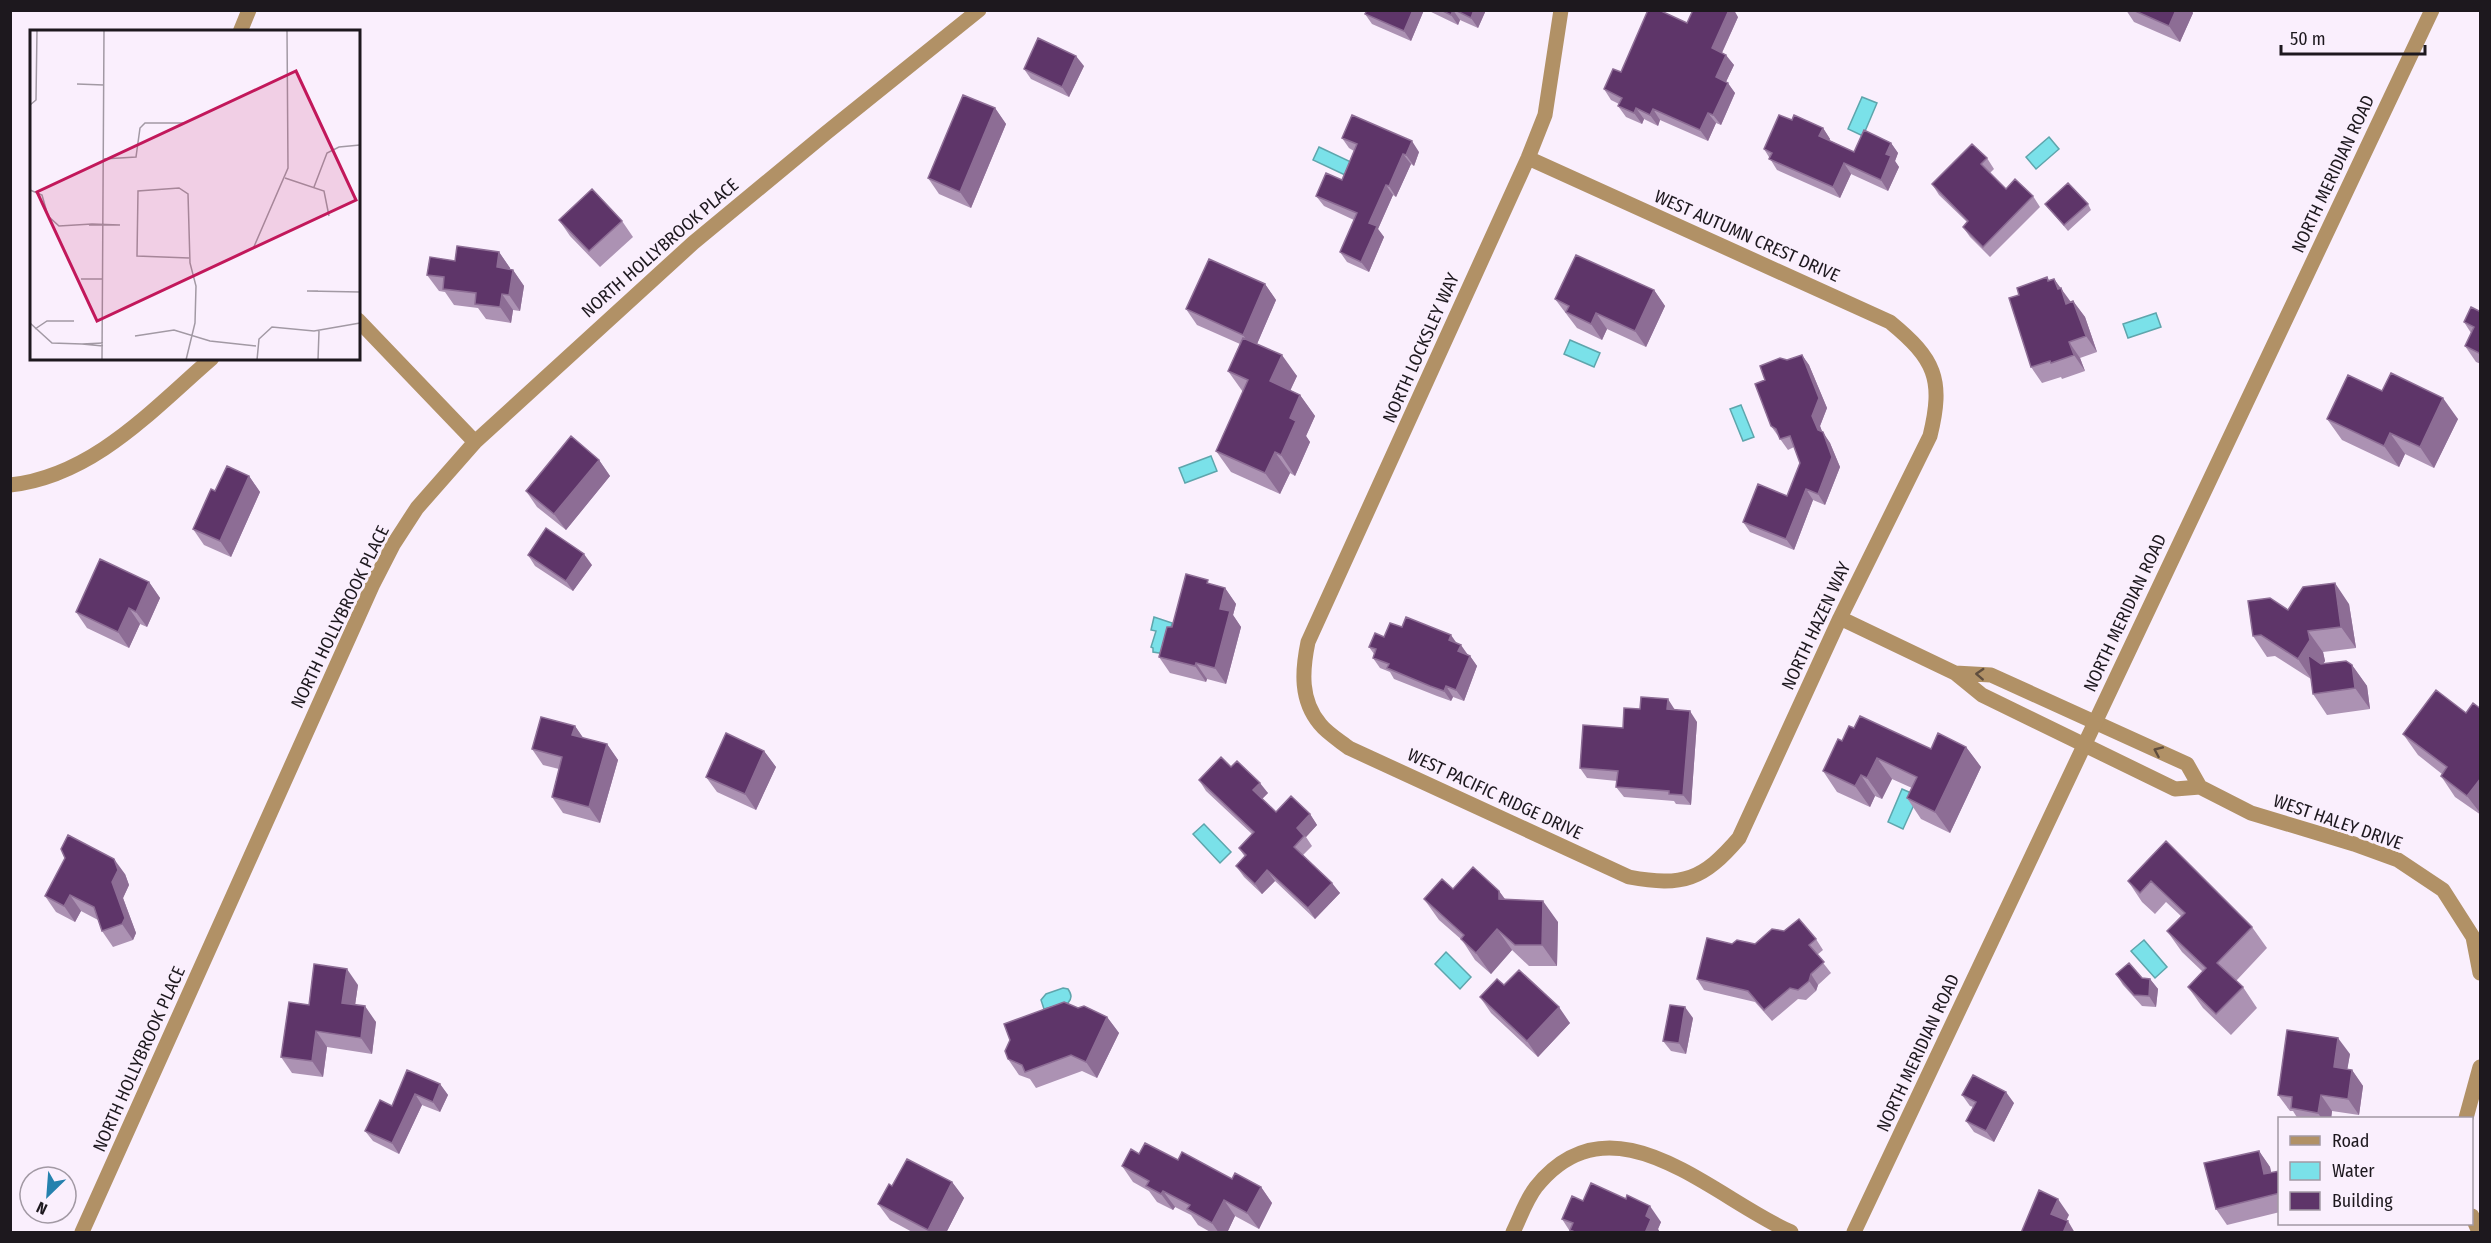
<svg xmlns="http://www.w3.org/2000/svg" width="2491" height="1243" font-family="'Fira Sans Condensed',sans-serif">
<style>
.water{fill:#7ae1e9;stroke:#5ea5ac;stroke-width:1.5}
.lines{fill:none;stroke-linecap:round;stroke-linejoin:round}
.minor{stroke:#b19166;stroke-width:15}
.tertiary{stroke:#b19166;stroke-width:15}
.wall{fill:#ac92b3}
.shaded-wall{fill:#8d6d95}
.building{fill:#5e3569;stroke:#8d6d95;stroke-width:1.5}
.oneway{stroke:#604e3e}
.labels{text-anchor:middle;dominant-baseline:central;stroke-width:6;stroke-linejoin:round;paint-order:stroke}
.street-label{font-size:18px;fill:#1d181e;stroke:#faeffd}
.inset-road{fill:none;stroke:#a299a4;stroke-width:1.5}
.view{fill:#c2185b;fill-opacity:0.15;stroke:#c2185b;stroke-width:3}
.inset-edge{fill:none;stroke:#1d181e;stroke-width:3}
</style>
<rect width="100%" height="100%" fill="#faeffd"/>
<!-- water -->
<path class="water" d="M1862,97L1877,103L1863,136L1848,129Z
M2049,137L2059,149L2036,169L2026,157Z
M1319,147L1351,162L1345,175L1313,160Z
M2156,313L2161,327L2128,338L2123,324Z
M1570,340L1600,353L1594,367L1564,354Z
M1741,405L1754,437L1743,441L1730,409Z
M1211,456L1217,471L1185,483L1179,468Z
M1154,617L1172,623L1165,654L1153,652V648L1151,647L1156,631L1151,630Z
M1902,789L1918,796L1903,829L1888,822Z
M1204,824L1231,852L1220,863L1193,834Z
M2144,940L2167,967L2155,978L2131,951Z
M1446,952L1471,977L1460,989L1435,964Z
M1063,988L1068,989C1072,995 1072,998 1068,1003L1044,1009L1041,1000L1046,994Z"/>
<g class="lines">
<!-- minor -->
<path class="minor" d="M240,32L249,10
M1528,158L1890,322C1935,359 1944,379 1930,436L1840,618L1739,838C1703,880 1683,887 1629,877L1349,748C1340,741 1327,733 1320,724C1300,700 1302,671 1308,642L1528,158L1545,115L1561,10
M358,320L475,442
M10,485C93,476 152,410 212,358
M1840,618L1955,673
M2200,787L2187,764L1991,675L1955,673L1982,695L2175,789L2200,787L2251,813L2354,844L2398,860L2443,890L2473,937L2480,973
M2466,1118L2480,1067
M2472,1216L2479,1232
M82,1232L373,584L393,545L417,508L475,442L693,243L826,133L979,10
M1513,1232C1520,1218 1526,1200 1536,1187C1613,1091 1713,1198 1791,1232"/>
<!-- tertiary -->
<path class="tertiary" d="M1854,1232L2432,10"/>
</g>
<!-- wall -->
<path class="wall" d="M1424,10L1411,41L1372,24L1365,14Z
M1427,10H1486L1478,28L1460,20L1458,25Z
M2126,10H2191L2193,13L2180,42L2134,22Z
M1738,17L1722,53L1734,65L1726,82L1735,93L1721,125L1716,123L1708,141L1660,120L1658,126L1644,119L1642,124L1626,117L1618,106L1619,104L1611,100L1604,89L1621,72L1687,23Z
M1084,66L1069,97L1031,79L1024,69Z
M995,108L1006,124L971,208L939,194L928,178Z
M1792,120L1823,128L1830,139L1829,140L1854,152L1891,143L1898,153L1895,161L1899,167L1888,191L1851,174L1840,198L1777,170L1764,149Z
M1342,138L1419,152L1414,166L1411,164L1396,197L1393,195L1378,229L1384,237L1369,272L1347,262L1340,252L1354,220L1324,206L1316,196L1342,180L1354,151L1349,148Z
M1987,158L1994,169L1990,173L2006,189L2033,196L2040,207L1990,257L1970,237L1963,227L1967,222L1939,195L1932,184Z
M2045,204H2088L2091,210L2068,231Z
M559,220L622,221L633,237L600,267L570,236Z
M499,252L510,268V269L513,270L524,286L520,311L513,310L511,323L486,319L478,308L454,305L445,292L439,291L427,275L455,261Z
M2047,277L2049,280L2054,279L2071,302L2073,301L2085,317L2097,352L2080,358L2085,371L2062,379L2061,377L2042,383L2031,367L2019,295Z
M1265,284L1276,300L1257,344L1297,376L1290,390L1300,395L1315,416L1306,436L1310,442L1295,476L1290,473L1280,494L1231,472L1216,451L1243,392L1228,371L1240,344L1197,325L1186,309Z
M1654,290L1665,306L1646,347L1607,329L1602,340L1577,328L1555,299Z
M2481,312V364L2476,362L2465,346L2471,333L2464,322Z
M1802,355L1809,365L1827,408L1820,426L1822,432L1830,443L1840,467L1825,505L1813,500L1794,550L1750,532L1743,522L1787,496L1800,463L1794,447L1788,450L1771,426L1765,380Z
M2382,391L2458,419L2434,468L2405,454L2399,467L2342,440L2327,419Z
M599,460L610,476L566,530L537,507L526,491Z
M249,476L260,492L231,557L204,545L193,529L215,491Z
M528,555L592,565L573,591L535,566Z
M149,582L160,598L147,627L140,624L129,648L87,628L76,612Z
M1211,584L1225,588L1236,604L1233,615L1241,627L1226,684L1207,679L1206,682L1170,673L1159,657L1172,627Z
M2349,604L2356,648L2323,652L2325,661L2323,664L2352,665L2367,686L2370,709L2327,715L2313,694L2311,679L2275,656L2267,657L2253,636L2288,610Z
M1402,627L1457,643L1468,655L1470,656L1477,666L1464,701L1453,697L1451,701L1437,696L1394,679L1390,672L1380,668L1373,658L1374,654L1369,647L1384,637Z
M1640,709L1675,710L1697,722L1691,805L1676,804L1674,801L1624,797L1616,787L1617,781L1587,778L1580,768L1623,728Z
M2481,709V815L2455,797L2441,776L2442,774L2418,755L2403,734L2466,713Z
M575,726L583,738L607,744L618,760L600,823L563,813L552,797L559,769L543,765L532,749Z
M1854,728L1931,749L1966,747L1981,767L1950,833L1921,819L1907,798L1912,788L1892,779L1882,799L1875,796L1870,807L1837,792L1823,771L1842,741Z
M764,751L776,767L756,810L717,792L706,777Z
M1231,767L1268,793L1262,799L1276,812L1310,814L1317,825L1306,837L1312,846L1303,855L1340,893L1315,919L1275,881L1262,894L1244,877L1236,866L1245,857L1239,848L1252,834L1206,791L1199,780Z
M2166,841L2252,927L2267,948L2236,981L2243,987L2257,1008L2231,1035L2203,1008L2188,987L2203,972L2182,952L2167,931L2181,916L2166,902L2155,914L2142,902L2128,881Z
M125,874L129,885L123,898L136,933L133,940L113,947L102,931L98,920L81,911L75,922L56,912L45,896Z
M1453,889L1499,891L1505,899L1558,922L1557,966H1529L1512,950L1491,974L1475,960L1462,940L1439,920L1424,899Z
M1816,939L1823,950L1817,955L1831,973L1818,985L1816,991L1806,1000L1798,999L1772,1021L1755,1002L1704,990L1697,979L1732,944H1755Z
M2116,974L2150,979L2158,989L2156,1007L2142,1006L2123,985Z
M358,985L355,1005L376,1022L372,1054L327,1047L323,1077L292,1073L281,1057L309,1005Z
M1504,985L1570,1023L1538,1057L1491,1013L1480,997Z
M1078,1008L1107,1017L1119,1033L1097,1078L1082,1071L1036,1088L1030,1079L1019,1075L1008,1059Z
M1693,1018L1686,1054L1671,1051L1663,1041Z
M2350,1054L2347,1069L2352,1070L2363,1086L2359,1115L2332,1111L2331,1119H2298L2293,1111H2290L2278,1095Z
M407,1070L440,1084L448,1095L440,1112L422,1105L399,1154L373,1141L365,1131L392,1106Z
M1962,1095L2014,1103L1994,1142L1974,1132L1966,1121L1973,1107L1970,1106Z
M2259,1151L2270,1167L2271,1173L2280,1171V1212L2227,1225L2216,1209Z
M1139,1154L1178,1160L1232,1179L1261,1187L1272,1203L1259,1229L1235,1216L1227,1233H1212L1198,1225L1191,1215L1175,1207L1173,1210L1157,1202L1149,1191L1133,1182L1122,1166Z
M952,1182L964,1198L946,1233H914L890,1220L878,1204L892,1186Z
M1583,1201L1661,1222L1658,1229L1660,1233H1571L1562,1219Z"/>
<!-- shaded-wall -->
<path class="shaded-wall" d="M1413,10H1424L1411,41L1404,31Z
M1453,10L1460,20L1458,25L1451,15Z
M1474,10H1486L1478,28L1471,18Z
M1729,10H1734L1738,17L1719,59L1712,48Z
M2176,10H2191L2193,13L2180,42L2169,26Z
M1726,55L1734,65L1723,88L1716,77Z
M1076,56L1084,66L1069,97L1062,87Z
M1728,83L1735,93L1721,125L1713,115Z
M995,108L1006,124L971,208L960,192Z
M1636,108L1644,119L1642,124L1634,113Z
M1653,109L1660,120L1658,126L1650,115Z
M1708,113L1716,123L1708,141L1700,130Z
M1823,128L1830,139L1827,146L1819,136Z
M1412,141L1419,152L1414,166L1406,155Z
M1891,143L1898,153L1895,161L1899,167L1888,191L1881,180L1886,154Z
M1403,154L1411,164L1396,197L1389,186Z
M1844,163L1851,174L1840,198L1833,187Z
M1386,185L1393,195L1378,229L1384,237L1369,272L1361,262L1369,223Z
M499,252L510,268L508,283L497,267Z
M513,270L524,286L520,311L509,295Z
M2054,279L2072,304H2066L2058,289Z
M1265,284L1276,300L1254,351L1243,335Z
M1654,290L1665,306L1646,347L1635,331Z
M502,294L513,310L511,323L500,307Z
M2073,301L2085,317L2097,352L2086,336Z
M1596,313L1607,329L1602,340L1591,324Z
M2069,342L2080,358L2085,371L2074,355Z
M1282,355L1297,376L1285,402L1270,381Z
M1802,355L1809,365L1827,408L1820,426L1826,441L1818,430L1812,416Z
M1300,395L1315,416L1306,436L1310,442L1295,476L1281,455L1290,418Z
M2443,398L2458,419L2434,468L2420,447Z
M1823,432L1830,443L1840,467L1825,505L1818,494Z
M2390,433L2405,454L2399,467L2384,446Z
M1275,452L1290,473L1280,494L1265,473Z
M599,460L610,476L566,530L554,514Z
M249,476L260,492L231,557L220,541Z
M1806,489L1813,500L1794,550L1786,539Z
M584,554L592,565L573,591L566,581Z
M149,582L160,598L147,627L136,612Z
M2335,583L2349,604L2356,648L2341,627Z
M1225,588L1236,604L1233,615L1241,627L1226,684L1215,668L1220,609Z
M129,608L140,624L129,648L118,632Z
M2308,631L2323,652L2325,661L2312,680L2298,659Z
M1451,635L1458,645L1449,640Z
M1461,645L1468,655L1458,651Z
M1470,656L1477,666L1464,701L1456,690Z
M1196,663L1207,679L1206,682L1195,666Z
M2352,665L2367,686L2370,709L2355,688Z
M1446,686L1453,697L1451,701L1444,691Z
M1668,699L1675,710L1667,709Z
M1690,711L1697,722L1691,805L1683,795Z
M575,726L586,742L572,735Z
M607,744L618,760L600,823L589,807Z
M1966,747L1981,767L1950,833L1935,812Z
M764,751L776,767L756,810L745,794Z
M1877,758L1892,779L1882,799L1867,778Z
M1861,775L1875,796L1870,807L1855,786Z
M2481,778V814L2467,796Z
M1260,783L1268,793L1260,801L1253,790Z
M1310,814L1317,825L1306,837L1297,828Z
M114,859L125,874L129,885L123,898L136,933L133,940L122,924L112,882Z
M1267,870L1275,881L1262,894L1255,884Z
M1332,883L1340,893L1315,919L1308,908Z
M1499,891L1514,912L1499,899Z
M70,895L81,911L75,922L64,906Z
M1543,901L1558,922L1557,966L1542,945Z
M1497,929L1512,950L1491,974L1476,953Z
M347,969L358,985L353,1019L342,1003Z
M1811,974L1818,985L1816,991L1809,981Z
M2150,979L2158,989L2156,1007L2149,996Z
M365,1006L376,1022L372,1054L361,1038Z
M1559,1007L1570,1023L1538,1057L1527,1041Z
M1685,1007L1693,1018L1686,1054L1679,1043Z
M1107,1017L1119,1033L1097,1078L1086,1062Z
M316,1031L327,1047L323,1077L312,1061Z
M2338,1038L2350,1054L2345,1083L2334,1067Z
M2352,1070L2363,1086L2359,1115L2348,1099Z
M440,1084L448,1095L440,1112L433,1102Z
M2006,1092L2014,1103L1994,1142L1986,1131Z
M415,1094L422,1105L399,1154L392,1143Z
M2321,1095L2332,1111L2331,1119H2322L2318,1113Z
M2259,1151L2270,1167L2275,1190L2264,1174Z
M952,1182L964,1198L946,1233H930L928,1230Z
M1261,1187L1272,1203L1259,1229L1247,1213Z
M1163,1191L1175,1207L1173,1210L1161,1194Z
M2058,1199L2069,1215L2062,1230L2051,1214Z
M1224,1200L1235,1216L1227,1233H1219L1212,1223Z
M1650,1206L1661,1222L1658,1229L1660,1233H1645L1646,1216Z
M2068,1221L2075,1233H2063Z"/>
<!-- building -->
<path class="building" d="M1367,10H1413L1404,31L1365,14Z
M1441,10H1453L1451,15Z
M1455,10H1474L1471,18Z
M1648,10H1659L1687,23L1693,10H1729L1712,48L1726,55L1716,77L1728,83L1713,115L1708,113L1700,130L1653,109L1650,115L1636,108L1634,113L1618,106L1622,98L1604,89L1613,69L1621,72Z
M2133,10H2176L2169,26Z
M1038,38L1076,56L1062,87L1024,69Z
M963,95L995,108L960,192L928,178Z
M1352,115L1412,141L1406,155L1403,154L1389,186L1386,185L1369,223L1377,226L1361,262L1340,252L1357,213L1316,196L1326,173L1342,180L1357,144L1342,138Z
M1779,115L1792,120L1794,115L1823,128L1819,136L1854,152L1864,130L1891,143L1886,154L1891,156L1881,180L1844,163L1833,187L1769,159L1772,153L1764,149Z
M1972,144L1987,158L1981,164L2006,189L2015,179L2033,196L1983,247L1963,227L1968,221L1932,184Z
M2068,183L2088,204L2064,225L2045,204Z
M592,189L622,221L589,251L559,220Z
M457,246L499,252L497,267L513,270L509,295L502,294L500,307L475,304L476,293L443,289L444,277L427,275L430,257L455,261Z
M1576,255L1654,290L1635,331L1596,313L1591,324L1566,312L1569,306L1555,299Z
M1209,259L1265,284L1243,335L1186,309Z
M2047,277L2048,281L2054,279L2058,289L2061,288L2066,304L2073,301L2086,336L2069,342L2074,355L2051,363L2050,361L2031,367L2009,298L2019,295L2017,288Z
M2471,307L2481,312V354L2465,346L2474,327L2464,322Z
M1243,338L1282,355L1270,381L1300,395L1290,418L1296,421L1281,455L1275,452L1265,473L1216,451L1248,380L1228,371Z
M1802,355L1819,398L1812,416L1818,430L1823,432L1832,457L1818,494L1806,489L1786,539L1743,522L1758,484L1787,496L1800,463L1790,436L1780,439L1776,429L1771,426L1755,384L1765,380L1760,366L1780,358L1787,360Z
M2391,373L2443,398L2420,447L2390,433L2384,446L2327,419L2348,375L2382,391Z
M571,436L599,460L554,514L526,491Z
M227,466L249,476L220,541L193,529L211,489L215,491Z
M546,528L584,554L566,581L528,555Z
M100,559L149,582L136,612L129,608L118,632L76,612Z
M1186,574L1208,580L1207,583L1225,588L1220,609L1230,611L1215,668L1196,663L1195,666L1159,657L1167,627H1172Z
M2335,583L2341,627L2308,631L2310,640L2298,659L2261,635L2253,636L2248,601L2270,598L2288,610L2303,587Z
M1406,617L1451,635L1449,640L1461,645L1458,651L1470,656L1456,690L1446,686L1444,691L1430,686L1387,668L1389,664L1373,658L1376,649L1369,647L1375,633L1384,637L1390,623L1402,627Z
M2308,655L2321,664L2346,661L2352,665L2355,688L2313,694Z
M2436,690L2466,713L2473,703L2481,709V778L2467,796L2441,776L2447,767L2403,734Z
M1641,697L1668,699L1667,709L1690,711L1683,795L1669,794V791L1616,787L1618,771L1580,768L1583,725L1623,728L1624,708L1640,709Z
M1860,716L1931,749L1938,733L1966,747L1935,812L1907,798L1917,777L1877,758L1867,778L1861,775L1855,786L1823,771L1838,739L1842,741L1849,726L1854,728Z
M541,717L575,726L572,735L607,744L589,807L552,797L562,757L532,749Z
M726,733L764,751L745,794L706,777Z
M1221,757L1231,767L1237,761L1260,783L1253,790L1276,812L1291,796L1310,814L1297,828L1304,836L1294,847L1332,883L1308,908L1267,870L1255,884L1236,866L1246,855L1239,848L1254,832L1199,780Z
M68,835L114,859L118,870L112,882L125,918L122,924L102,931L94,907L70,895L64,906L45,896L65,858L61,849Z
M2166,841L2252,927L2217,963L2243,987L2216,1014L2188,987L2206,968L2167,931L2185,913L2151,881L2140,893L2128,881Z
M1473,867L1499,891V899L1543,901L1542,945H1515L1497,929L1476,953L1461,939L1464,935L1424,899L1442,879L1453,889Z
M1799,919L1816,939L1809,945L1824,962L1811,974L1809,981L1798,990L1790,988L1764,1010L1748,991L1697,979L1707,938L1732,944L1737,940L1755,944L1772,929L1784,931Z
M2129,963L2142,978L2150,979L2149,996L2134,995L2116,974Z
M314,964L347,969L342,1003L365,1006L361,1038L316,1031L312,1061L281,1057L289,1002L309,1005Z
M1519,970L1559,1007L1527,1041L1480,997L1497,979L1504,985Z
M1064,1002L1078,1008L1084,1006L1107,1017L1086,1062L1071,1055L1025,1072L1022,1065L1008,1059L1005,1051L1010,1040L1004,1024Z
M1670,1005L1685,1007L1679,1043L1663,1041Z
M2287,1030L2338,1038L2334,1067L2352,1070L2348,1099L2321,1095L2318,1113L2291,1108L2292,1097L2278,1095Z
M407,1070L440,1084L433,1102L415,1094L392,1143L365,1131L380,1100L392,1106Z
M1973,1075L2006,1092L1986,1131L1966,1121L1976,1102L1962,1095Z
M1145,1143L1178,1160L1182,1152L1232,1179L1235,1173L1261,1187L1247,1213L1224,1200L1212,1223L1187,1209L1190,1205L1163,1191L1161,1194L1146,1186L1149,1181L1122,1166L1131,1149L1139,1154Z
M2259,1151L2264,1174L2280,1171V1193L2216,1209L2204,1163Z
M907,1159L952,1182L928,1230L878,1204L889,1184L892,1186Z
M1591,1183L1626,1199L1627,1195L1650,1206L1646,1216L1651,1219L1645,1233H1577L1570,1230L1573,1223L1562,1219L1572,1196L1583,1201Z
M2039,1190L2058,1199L2051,1214L2068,1221L2063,1233H2021Z"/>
<!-- one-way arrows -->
<defs><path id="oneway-chevron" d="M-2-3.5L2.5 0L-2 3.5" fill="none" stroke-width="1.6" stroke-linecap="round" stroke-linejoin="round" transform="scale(1.5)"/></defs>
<g class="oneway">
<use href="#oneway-chevron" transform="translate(1980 674) rotate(-177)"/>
<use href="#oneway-chevron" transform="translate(2158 751) rotate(-156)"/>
</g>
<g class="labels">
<!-- street labels -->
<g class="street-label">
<text transform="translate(2333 174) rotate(-65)">NORTH MERIDIAN ROAD</text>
<text transform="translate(1747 236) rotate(24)">WEST AUTUMN CREST DRIVE</text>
<text transform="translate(660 248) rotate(-41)">NORTH HOLLYBROOK PLACE</text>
<text transform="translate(1421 348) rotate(-66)">NORTH LOCKSLEY WAY</text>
<text transform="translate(2125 613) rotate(-65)">NORTH MERIDIAN ROAD</text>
<text transform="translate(340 617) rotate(-64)">NORTH HOLLYBROOK PLACE</text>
<text transform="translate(1816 626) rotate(-65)">NORTH HAZEN WAY</text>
<text transform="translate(1495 794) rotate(25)">WEST PACIFIC RIDGE DRIVE</text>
<text transform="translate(2338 822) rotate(19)">WEST HALEY DRIVE</text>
<text transform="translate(1918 1053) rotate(-65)">NORTH MERIDIAN ROAD</text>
<text transform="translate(139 1059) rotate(-66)">NORTH HOLLYBROOK PLACE</text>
</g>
</g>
<!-- overview -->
<g transform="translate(30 30)">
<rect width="330" height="330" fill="#faeffd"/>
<path class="inset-road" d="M47,54L74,55M0,75L6,70L7,0M73,129L106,127L110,98L115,93H156M255,148L294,161L299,186M284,157L297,123L309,117L330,115M0,160L12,165L18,186L29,196L62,194L90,195H59M223,219L258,138L257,0M51,249H73M288,261H277L330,262M0,293L22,313L52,314M5,299L17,291H44M105,306L144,300L180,311L226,316M73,316L52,314L73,313M72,330L74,0M156,330L165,293L166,256L160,233L158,164L149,158L108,161L107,226L159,228M227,330L229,309L242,297L284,301L330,293M288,330L289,301"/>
<path class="view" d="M266,41L326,170L67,291L7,162Z"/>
<rect width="330" height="330" class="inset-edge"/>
</g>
<!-- border -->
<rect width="2491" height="1243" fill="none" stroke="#1d181e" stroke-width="24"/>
<!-- legend -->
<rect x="2278" y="1117" width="195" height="108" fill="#faeffd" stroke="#a299a4" stroke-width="1.5"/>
<rect x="2290" y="1136" width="30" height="9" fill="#b19166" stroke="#a299a4" stroke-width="1.5"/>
<text x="2332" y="1147" font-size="18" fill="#1d181e">Road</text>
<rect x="2290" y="1162" width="30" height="18" fill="#7ae1e9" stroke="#a299a4" stroke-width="1.5"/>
<text x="2332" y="1177" font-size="18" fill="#1d181e">Water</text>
<rect x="2290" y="1192" width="30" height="18" fill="#5e3569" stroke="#a299a4" stroke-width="1.5"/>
<text x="2332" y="1207" font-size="18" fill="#1d181e">Building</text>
<!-- north arrow -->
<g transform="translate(48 1195) rotate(205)"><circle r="28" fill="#faeffd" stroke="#a299a4" stroke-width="1.5"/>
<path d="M0-4.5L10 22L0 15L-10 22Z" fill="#2581ae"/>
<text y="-9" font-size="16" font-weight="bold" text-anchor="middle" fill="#1d181e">N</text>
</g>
<!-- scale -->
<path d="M2281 45v9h144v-9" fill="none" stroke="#1d181e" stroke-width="3"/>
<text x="2290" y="45" font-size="18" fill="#1d181e" stroke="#faeffd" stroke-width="4.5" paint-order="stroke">50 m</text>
</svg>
